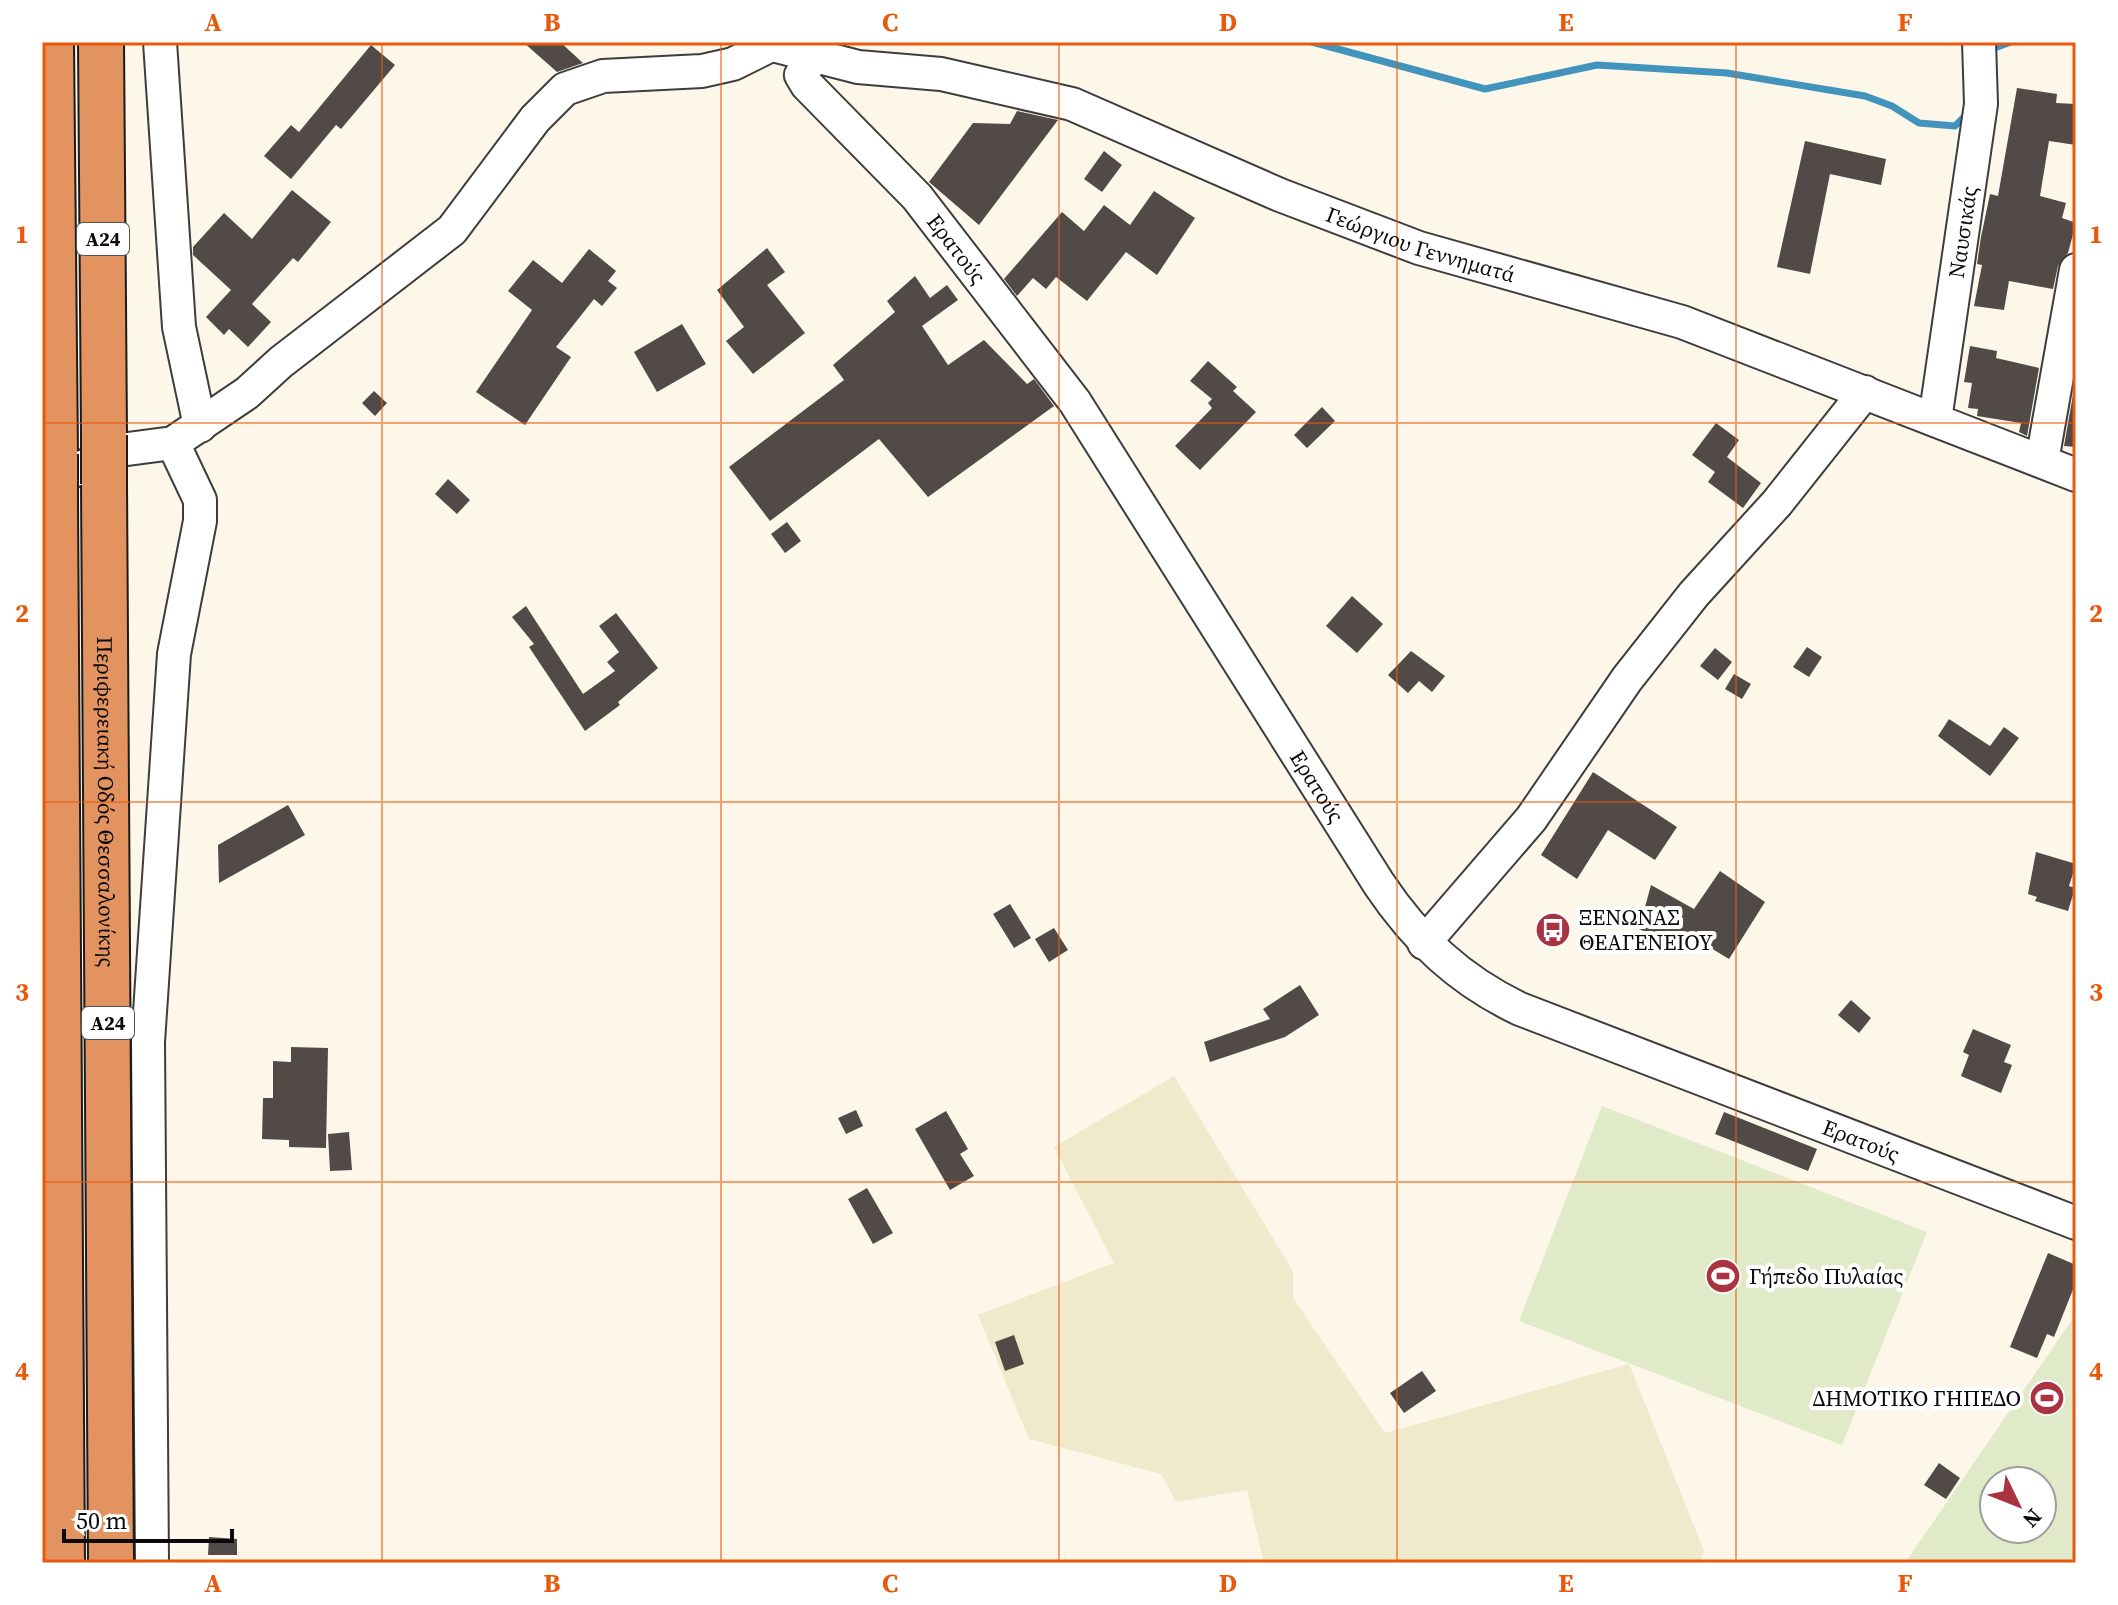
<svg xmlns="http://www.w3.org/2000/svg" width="2118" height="1605" font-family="'Source Serif 4',serif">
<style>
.farmland{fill:#efeacc}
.pitch{fill:#e1eac8;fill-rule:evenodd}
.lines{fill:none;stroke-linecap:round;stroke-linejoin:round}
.stream{stroke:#4394bc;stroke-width:7}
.building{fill:#514a47}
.minor-casing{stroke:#3d3d3d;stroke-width:36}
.highway-casing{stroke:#1b1b1b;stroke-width:48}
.minor{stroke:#fff;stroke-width:32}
.highway{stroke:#e39360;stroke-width:44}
.highway-bridge-casing{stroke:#1b1b1b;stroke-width:48;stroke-linecap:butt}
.highway-bridge{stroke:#e39360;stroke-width:44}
.grid{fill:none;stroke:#e8590c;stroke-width:2;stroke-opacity:0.55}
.labels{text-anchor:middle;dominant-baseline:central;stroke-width:8;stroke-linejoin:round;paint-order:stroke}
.shield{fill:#fff;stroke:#545454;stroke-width:2}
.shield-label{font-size:20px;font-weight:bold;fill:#0a0a0a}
.street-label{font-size:22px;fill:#0a0a0a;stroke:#fff}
.poi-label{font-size:22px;fill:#0a0a0a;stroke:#fff;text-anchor:start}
.neatline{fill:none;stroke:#e8590c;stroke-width:3}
.grid-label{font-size:26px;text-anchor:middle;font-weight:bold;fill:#e8590c}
</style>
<rect width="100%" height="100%" fill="#fcf7e9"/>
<!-- farmland -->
<path class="farmland" d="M1174,1076L1293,1271V1298L1385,1433L1629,1364L1704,1551L1699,1563H1264L1247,1490L1176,1502L1161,1474L1029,1439L978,1315L1114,1263L1054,1147Z"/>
<!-- pitch -->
<path class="pitch" d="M1602,1106L1927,1232L1842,1445L1519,1321Z
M2076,1314V1563H1905ZM1994,1481H2042V1529H1994Z"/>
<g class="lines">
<!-- stream -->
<path class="stream" d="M1312,42L1485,89L1597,65L1727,73L1865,96L1892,106L1919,123L1955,126L1967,114
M1989,50L2011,42"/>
</g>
<!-- building -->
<path class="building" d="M523,42H560L583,63L557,72Z
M371,45L395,65L341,129L336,125L291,179L264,156L291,125L299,132Z
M2017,88L2057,94L2056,103L2076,104V145L2049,141L2040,196L2066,203L2062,218L2076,223L2068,253L2058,266L2053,289L2009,281L2004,310L1974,306L1982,265L1977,264L1981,237L1990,194L1998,196Z
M1017,111L1058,120L979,225L929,182L973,123L1010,124Z
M1805,141L1886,159L1881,185L1830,174L1810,274L1777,267Z
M1104,151L1122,165L1102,192L1084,179Z
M292,190L331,222L298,262L293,258L252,304L271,322L248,347L229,329L224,335L206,317L231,290L193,255V247L224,213L252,239Z
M1154,191L1195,218L1157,275L1126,252L1087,301L1056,277L1046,289L1033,278L1017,296L1004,279L1062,212L1084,231L1104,205L1130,225Z
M767,248L785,272L767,285L805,333L753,374L726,341L744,327L717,290Z
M589,249L616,271L608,281L617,288L602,306L594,299L556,347L571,357L525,425L476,392L532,310L508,291L533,260L562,283Z
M915,276L930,298L947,285L958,300L922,326L948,365L984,340L1027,384L1034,379L1054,406L928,497L879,439L770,521L729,467L844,380L833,365L895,312L887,301Z
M682,324L706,364L657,392L634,352Z
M1970,346L1997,351L1996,358L2039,368L2027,436L2019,432L2021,423L1977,416L1978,409L1968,408L1972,383L1964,382Z
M1208,361L1237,387L1233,391L1256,412L1200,470L1175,446L1212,408L1208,403L1212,399L1190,381Z
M2076,378V447L2064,446Z
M374,391L387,403L375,416L362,403Z
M1322,407L1335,421L1307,448L1294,435Z
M1716,423L1739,440L1727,457L1761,483L1743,508L1708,482L1715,472L1692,455Z
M448,479L470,500L457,514L435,494Z
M787,522L801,541L785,553L771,534Z
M1352,596L1383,624L1357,653L1326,626Z
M526,606L583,694L615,671L607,662L619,652L599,626L616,613L658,668L618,702L620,705L585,731L529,647L534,644L512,617Z
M1807,647L1822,657L1809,677L1793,667Z
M1715,648L1732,662L1718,680L1700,666Z
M1411,651L1445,676L1432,692L1419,681L1408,693L1388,675Z
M1734,674L1751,684L1742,699L1725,689Z
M1949,719L1990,746L2004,727L2019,738L1990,776L1938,736Z
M1593,772L1677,827L1655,860L1608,830L1577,879L1541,855Z
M288,805L305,835L219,883L218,845Z
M2036,852L2076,864L2069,886L2075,888L2068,911L2035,901L2037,897L2028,894Z
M1720,871L1765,902L1729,959L1691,936L1687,950L1639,929L1651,885L1694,909Z
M1010,904L1031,938L1014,948L993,914Z
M1054,928L1068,950L1049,962L1035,939Z
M1300,985L1319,1015L1285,1037L1210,1062L1204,1042L1270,1019L1263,1009Z
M1851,1000L1871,1018L1859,1033L1838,1015Z
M1973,1029L2011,1045L2004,1062L2012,1065L2001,1093L1961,1076L1969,1055L1963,1052Z
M291,1047L328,1048L326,1148L289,1147V1140L262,1139L263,1098H273V1061L291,1062Z
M856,1110L863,1126L846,1134L838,1118Z
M946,1111L968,1149L960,1154L974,1176L950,1190L915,1129Z
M1724,1112L1817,1149L1808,1171L1715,1134Z
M349,1132L352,1170L330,1171L328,1134Z
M867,1188L893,1233L873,1244L848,1199Z
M2048,1253L2076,1265V1282L2054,1337L2047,1334L2037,1358L2010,1347Z
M1014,1335L1024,1364L1005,1371L995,1342Z
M1422,1371L1436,1391L1404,1413L1390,1393Z
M1939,1463L1960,1478L1946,1499L1924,1485Z
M209,1537L237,1539V1555H208Z"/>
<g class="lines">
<defs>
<g id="minor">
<path d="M160,42L179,327L200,426"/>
<path id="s1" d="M761,42L858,67L941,74L1072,104L1280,195L1419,248L1682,322L2076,475"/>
<path id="s2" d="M812,58L801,75L807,85L917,197L1075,402L1379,884C1416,939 1459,980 1520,1009L2076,1223"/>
<path id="s3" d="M1935,420L1981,104L1979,42"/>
<path d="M2042,461L2076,270"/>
<path d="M42,485L120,450L173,443L247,393L281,362L452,230L535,119L565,89L603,76L702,71L733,64L769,46"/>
<path d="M1424,943L1531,819L1627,679L1694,594L1777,503L1865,392"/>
<path d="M152,1563L148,1042L174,654L200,521V500L173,443"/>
</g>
<g id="highway">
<path d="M51,42L55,454"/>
<path d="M101,42L104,435"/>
<path id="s4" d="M104,484L111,1563"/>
<path d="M55,502L62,1563"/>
</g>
</defs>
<!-- minor casing -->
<use href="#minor" class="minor-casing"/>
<!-- highway casing -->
<use href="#highway" class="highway-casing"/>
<!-- minor -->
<use href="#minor" class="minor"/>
<!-- highway -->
<use href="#highway" class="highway"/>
<defs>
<path id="highway-bridge" d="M104,435V484
M55,454V502"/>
</defs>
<!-- highway-bridge casing -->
<use href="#highway-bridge" class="highway-bridge-casing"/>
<!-- highway-bridge -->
<use href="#highway-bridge" class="highway-bridge"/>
</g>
<!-- grid -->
<path class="grid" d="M382,42V1563M721,42V1563M1059,42V1563M1397,42V1563M1736,42V1563M42,423H2076M42,802H2076M42,1182H2076"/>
<!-- icons -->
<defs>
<symbol id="bus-disc" viewBox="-11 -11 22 22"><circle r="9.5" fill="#a93340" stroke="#fff"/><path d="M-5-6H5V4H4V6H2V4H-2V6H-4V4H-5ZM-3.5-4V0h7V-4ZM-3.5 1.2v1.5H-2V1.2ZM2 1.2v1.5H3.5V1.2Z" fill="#fff"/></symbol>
<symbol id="stadium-disc" viewBox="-11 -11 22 22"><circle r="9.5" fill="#a93340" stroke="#fff"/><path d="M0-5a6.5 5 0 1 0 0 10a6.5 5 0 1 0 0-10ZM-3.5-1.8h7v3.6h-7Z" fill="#fff"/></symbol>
</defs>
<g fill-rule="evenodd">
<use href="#bus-disc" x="1533" y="910" width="40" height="40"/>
<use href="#stadium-disc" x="1703" y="1256" width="40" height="40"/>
<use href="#stadium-disc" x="2027" y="1378" width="40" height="40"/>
</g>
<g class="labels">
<!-- shield labels -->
<g class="shield">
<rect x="77" y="223" width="52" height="32" rx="6"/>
<rect x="82" y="1007" width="52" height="32" rx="6"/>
</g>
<g class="shield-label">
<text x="103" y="239">Α24</text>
<text x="108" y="1023">Α24</text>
</g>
<!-- street labels -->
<g class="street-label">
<text stroke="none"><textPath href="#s3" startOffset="190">Ναυσικάς</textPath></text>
<text stroke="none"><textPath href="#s1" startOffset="694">Γεώργιου Γεννηματά</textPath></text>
<text stroke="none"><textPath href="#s2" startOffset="254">Ερατούς</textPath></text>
<text stroke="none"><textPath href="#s2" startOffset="902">Ερατούς</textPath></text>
<text stroke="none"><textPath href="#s4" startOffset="318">Περιφερειακή Οδός Θεσσαλονίκης</textPath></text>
<text stroke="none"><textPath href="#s2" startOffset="1574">Ερατούς</textPath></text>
</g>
<!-- poi labels -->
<g class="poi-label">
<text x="1579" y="917">ΞΕΝΩΝΑΣ<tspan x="1579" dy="25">ΘΕΑΓΕΝΕΙΟΥ</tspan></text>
<text x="1749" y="1276">Γήπεδο Πυλαίας</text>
<text x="2021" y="1398" text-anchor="end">ΔΗΜΟΤΙΚΟ ΓΗΠΕΔΟ</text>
</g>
</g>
<!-- border -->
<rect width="2118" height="1605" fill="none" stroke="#ffffff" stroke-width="88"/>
<!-- north arrow -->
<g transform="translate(2018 1505) rotate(133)"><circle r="38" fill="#ffffff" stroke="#9d9d9d" stroke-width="2"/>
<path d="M0-6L14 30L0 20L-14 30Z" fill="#a93340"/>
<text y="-12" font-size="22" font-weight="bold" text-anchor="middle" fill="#0a0a0a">N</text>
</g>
<!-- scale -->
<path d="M64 1529v12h168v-12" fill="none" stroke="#0a0a0a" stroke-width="4"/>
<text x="76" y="1529" font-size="24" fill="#0a0a0a" stroke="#ffffff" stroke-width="6" paint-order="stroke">50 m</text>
<rect x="44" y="44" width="2030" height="1517" class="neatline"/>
<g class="grid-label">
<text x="213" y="31">A</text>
<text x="552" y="31">B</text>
<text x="890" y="31">C</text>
<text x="1228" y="31">D</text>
<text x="1566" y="31">E</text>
<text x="1905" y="31">F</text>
<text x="22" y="243">1</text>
<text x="2096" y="243">1</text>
<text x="22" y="622">2</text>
<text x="2096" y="622">2</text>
<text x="22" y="1001">3</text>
<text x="2096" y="1001">3</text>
<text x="22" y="1380">4</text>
<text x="2096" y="1380">4</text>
<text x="213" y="1592">A</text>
<text x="552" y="1592">B</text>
<text x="890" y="1592">C</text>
<text x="1228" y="1592">D</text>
<text x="1566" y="1592">E</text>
<text x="1905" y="1592">F</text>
</g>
</svg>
